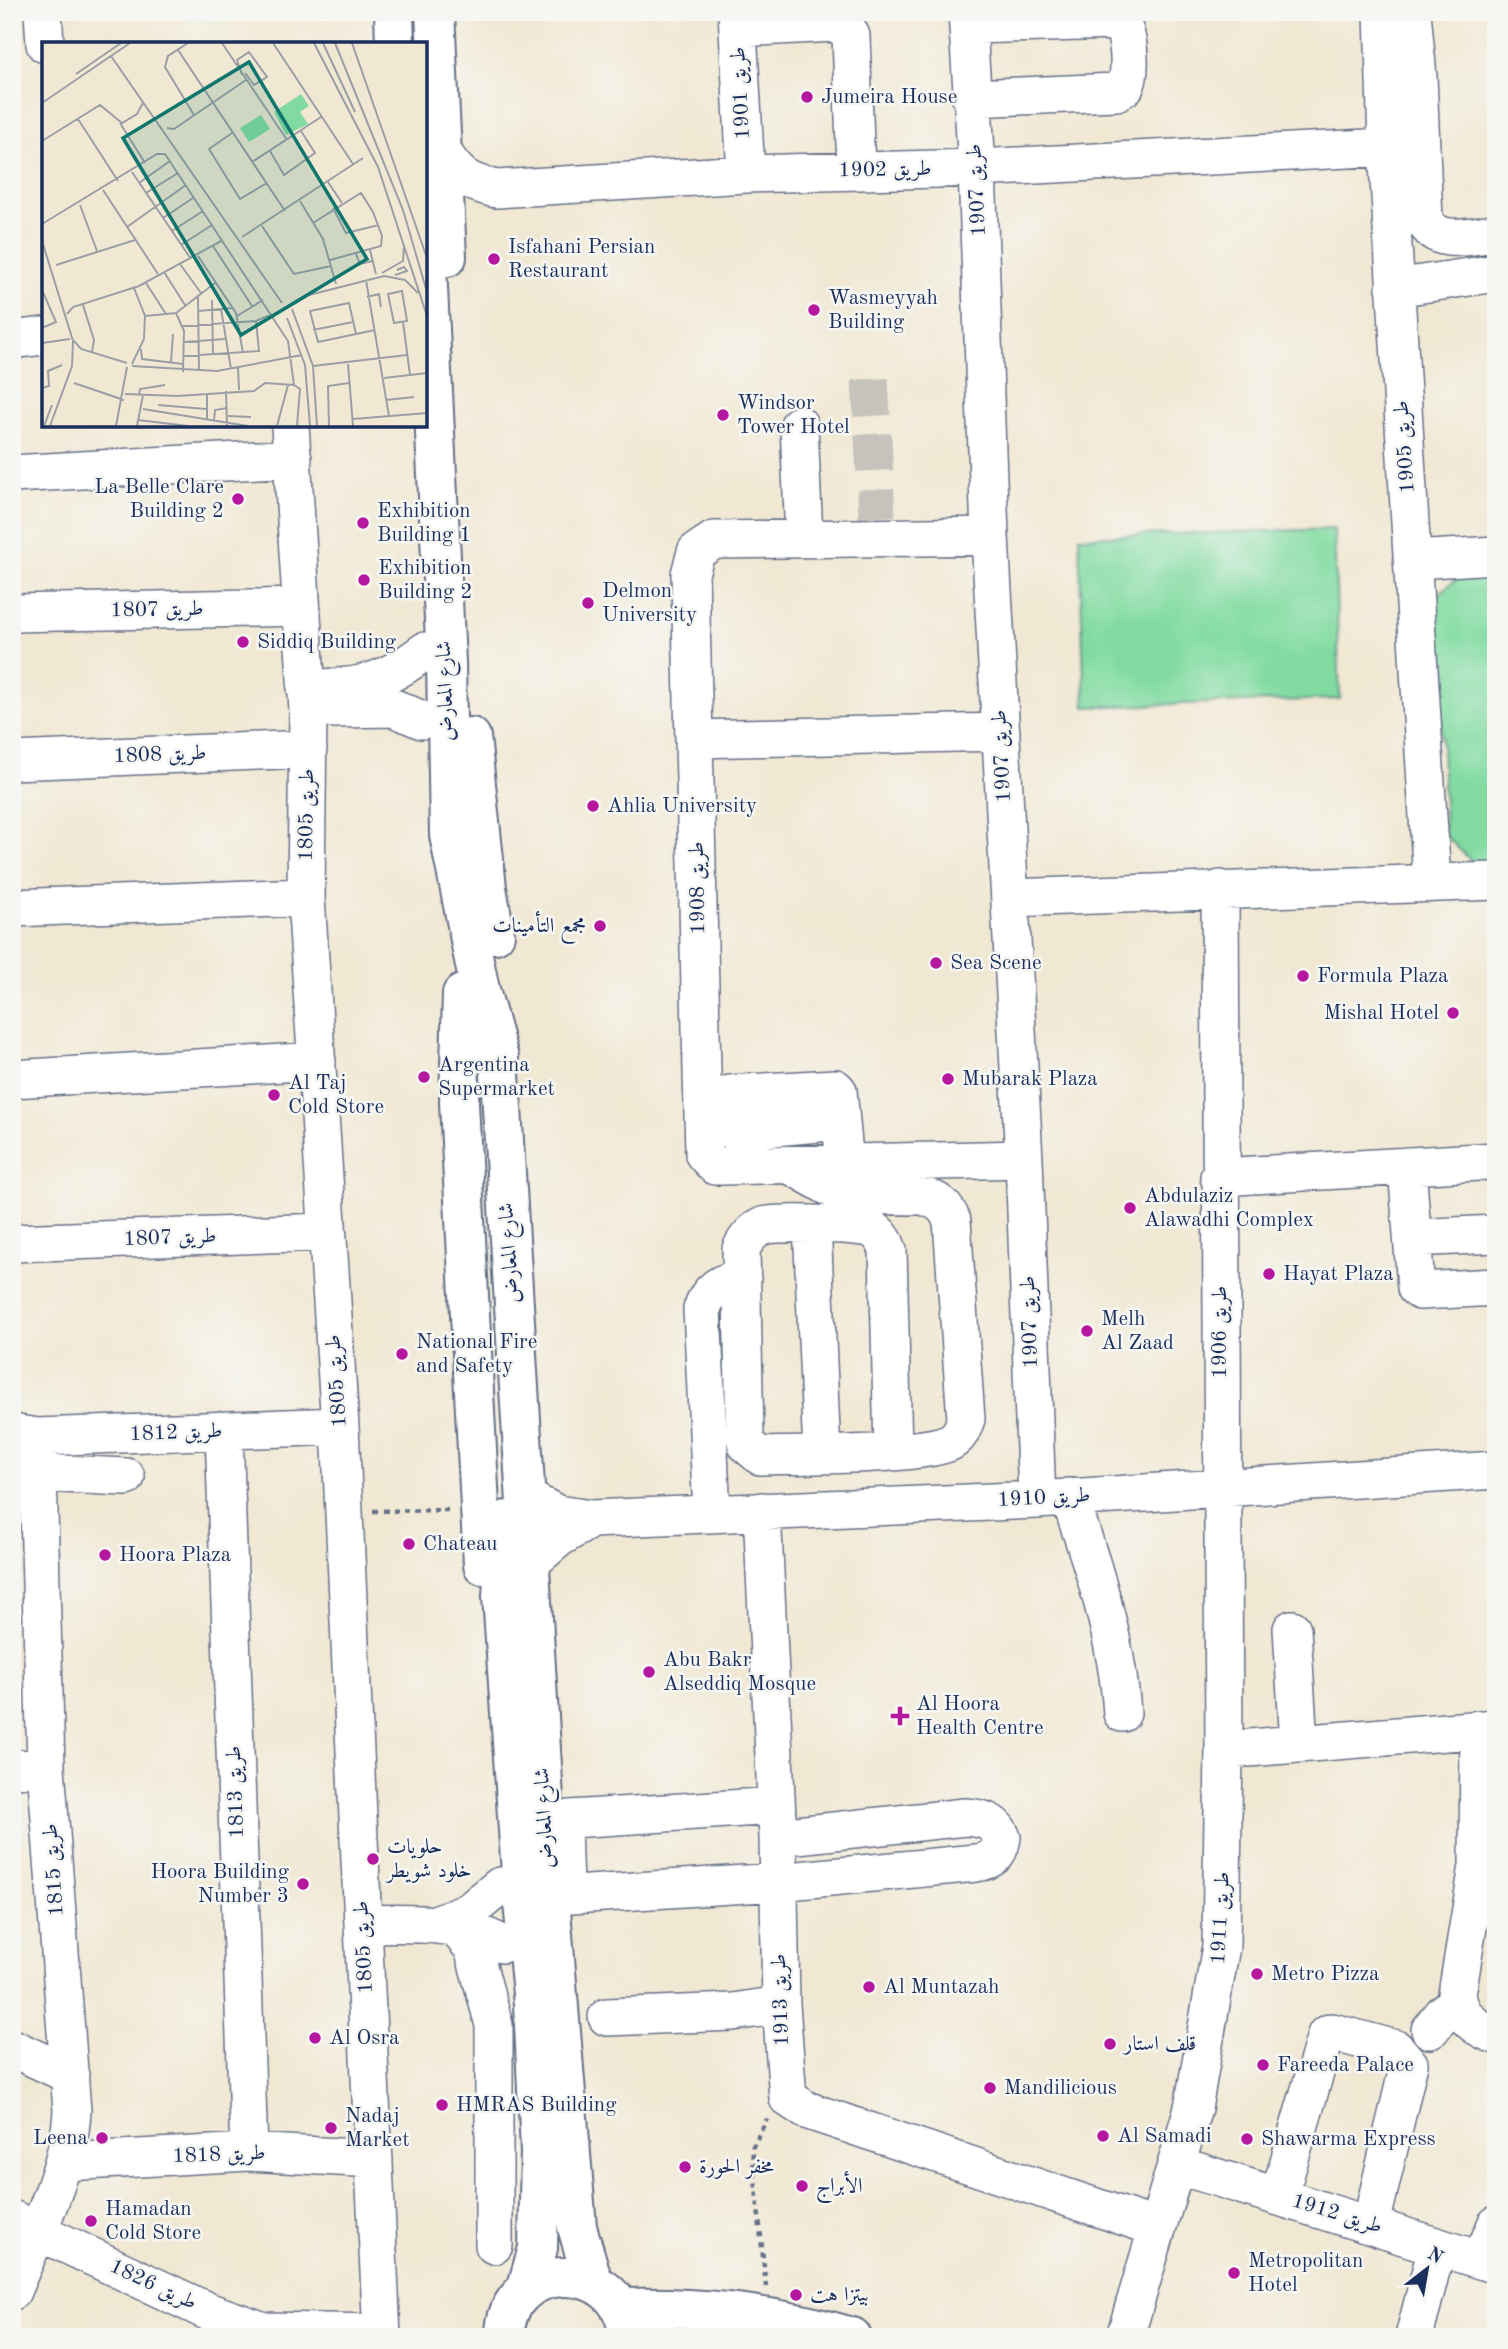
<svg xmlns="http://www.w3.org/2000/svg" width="1508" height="2349" font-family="'Old Standard TT',Amiri,serif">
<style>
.green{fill:#81dba1;stroke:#4e8580;stroke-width:2}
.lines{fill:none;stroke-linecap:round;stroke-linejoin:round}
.minor-tunnel{stroke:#c6c3bc;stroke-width:37;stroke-dasharray:37 18;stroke-linecap:butt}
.minor-casing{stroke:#667087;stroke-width:40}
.major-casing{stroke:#667087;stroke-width:42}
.path{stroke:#667087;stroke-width:4.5;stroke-dasharray:5 5;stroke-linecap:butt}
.minor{stroke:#fff;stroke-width:37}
.major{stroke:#fff;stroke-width:38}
.poi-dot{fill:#b5179e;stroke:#f6f6f2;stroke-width:2.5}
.labels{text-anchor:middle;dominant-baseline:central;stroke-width:5;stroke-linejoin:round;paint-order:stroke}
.street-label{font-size:21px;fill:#1b2f5e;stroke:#f6f6f2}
.poi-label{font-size:21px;fill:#1b2f5e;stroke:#f6f6f2;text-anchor:start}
.inset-road{fill:none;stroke:#9b9ea4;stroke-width:2}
.view{fill:#0f766e;fill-opacity:0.15;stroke:#0f766e;stroke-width:3.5}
.inset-edge{fill:none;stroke:#1b2f5e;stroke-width:3.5}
</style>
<rect width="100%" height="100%" fill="#f6f6f2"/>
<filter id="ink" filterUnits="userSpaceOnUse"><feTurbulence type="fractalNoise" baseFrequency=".0143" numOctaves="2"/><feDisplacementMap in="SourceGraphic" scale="14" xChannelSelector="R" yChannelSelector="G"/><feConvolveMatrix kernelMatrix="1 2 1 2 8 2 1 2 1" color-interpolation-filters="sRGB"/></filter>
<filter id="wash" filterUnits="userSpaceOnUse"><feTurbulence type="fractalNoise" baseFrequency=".00686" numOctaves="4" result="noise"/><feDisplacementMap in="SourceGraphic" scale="28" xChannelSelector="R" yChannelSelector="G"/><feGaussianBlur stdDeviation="1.57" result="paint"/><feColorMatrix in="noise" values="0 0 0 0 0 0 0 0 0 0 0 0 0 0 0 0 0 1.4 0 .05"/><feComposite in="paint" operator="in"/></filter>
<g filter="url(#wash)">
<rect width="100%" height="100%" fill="#f1e8d3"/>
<!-- green -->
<path class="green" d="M1334,529L1340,699L1085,707L1079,537Z
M1496,574V864H1474L1445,835L1437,596L1460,575Z"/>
</g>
<g filter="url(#ink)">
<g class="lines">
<!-- minor-tunnel -->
<path class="minor-tunnel" d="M870,379L877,517"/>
<defs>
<path id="minor" d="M43,12L45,44
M737,12L746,174
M967,12L977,168L990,536L1024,1159L1037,1500
M1383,12L1387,147L1432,882
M968,25L1119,21C1130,32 1132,74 1125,87L1116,92L971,98
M738,28L835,23L848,30L851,36L856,171
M1418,77L1424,220C1437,247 1471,235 1496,233
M1392,78L1418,77L1412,12
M441,149C457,176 466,182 496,189L746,174L977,168L1387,147
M1395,288L1496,273
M12,340L44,336
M290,425L308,710L306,897L340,1426L382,2337
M799,425L804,538
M12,474L293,458
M990,536L714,540L696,552L690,574L704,1154L715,1166H722L1024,1159
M1413,560L1496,555
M12,613L301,607
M306,689C362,686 379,686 425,651
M333,709L394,708L422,720
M694,739L1001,732
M12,761L308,749
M1010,898L1496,881
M12,908L306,897
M12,1079L317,1061
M840,1121L733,1131L730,1128L728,1096L730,1094L835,1088L838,1091L845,1164
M790,1165L843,1195L922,1196C938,1200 946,1206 952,1221L966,1419C963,1428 960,1436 952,1441C929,1456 795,1455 760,1456L747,1445L745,1437L741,1249C746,1239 753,1230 763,1226C776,1222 861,1224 872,1229C881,1234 885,1241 888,1250L893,1451
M1407,1166L1416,1288L1420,1291L1496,1287
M1219,1177L1496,1161
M812,1224L822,1454
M1413,1238L1496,1234
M12,1243L327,1232
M224,1431L249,2152
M12,1433L37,1437L340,1426
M38,1473L126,1477
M1069,1497C1094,1566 1117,1641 1122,1713
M527,1498L557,1514L591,1519L1037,1500L1496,1470
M762,1511L778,1837L781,2005L788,2098L806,2110L1155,2227
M712,1514L702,1309C709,1288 721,1282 742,1278
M530,1563L559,1538L591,1519
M1292,1629L1299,1744
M1479,1729L1478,1866L1457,1994C1460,2017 1474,2028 1496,2035
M1224,1750L1496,1728
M12,1769L46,1767
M776,1806L570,1819L562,1826L564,1888L572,1895L778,1882L976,1863C992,1861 999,1855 1002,1838C996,1821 982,1818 965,1817L778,1837
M438,1923L471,1910L500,1886
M363,1924C411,1923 457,1920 502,1944
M455,1927L473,1948L494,2025V2245
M607,2017L733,2012L781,2005
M1430,2030L1443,2014L1458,2004
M12,2048L70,2075
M65,2162L249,2152L374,2159
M1177,2165L1496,2265
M1279,2196L1326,2035L1332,2032L1396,2049L1409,2064L1371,2224
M12,2219L207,2311L264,2331L382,2333
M1481,2260L1496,2225
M12,2291C35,2236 69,2170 72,2111L46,1767L37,1437
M1125,2337L1193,2108L1221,1946L1224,1750L1220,889
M1414,2337L1437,2247"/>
<path id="major" d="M394,12L395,44
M435,12L447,257
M425,225L446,662L449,835L480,990L499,1058L550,1898L577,2227L593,2282
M471,737L487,888L495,934
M462,994L459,1103L483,1565
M507,1520L502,1596L523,1903L533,2004L540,2151L538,2248L526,2290
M621,2308C701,2306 774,2314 852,2337
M505,2337C504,2258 624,2256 628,2337"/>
</defs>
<!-- minor casing -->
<use href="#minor" class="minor-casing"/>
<!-- major casing -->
<use href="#major" class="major-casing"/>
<!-- path -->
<path class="path" d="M373,1511L448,1510
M766,2287L752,2148L767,2119"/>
<!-- minor -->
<use href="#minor" class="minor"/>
<!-- major -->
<use href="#major" class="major"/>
</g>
</g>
<!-- markers -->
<g class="poi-dot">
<circle cx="807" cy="97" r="7"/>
<circle cx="494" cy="259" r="7"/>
<circle cx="814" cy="310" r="7"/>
<circle cx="723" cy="415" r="7"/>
<circle cx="238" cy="499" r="7"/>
<circle cx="363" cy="523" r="7"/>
<circle cx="364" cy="580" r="7"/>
<circle cx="588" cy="603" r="7"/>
<circle cx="243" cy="642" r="7"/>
<circle cx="593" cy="806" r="7"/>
<circle cx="600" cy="926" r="7"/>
<circle cx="936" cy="963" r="7"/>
<circle cx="1303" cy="976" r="7"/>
<circle cx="1453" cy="1013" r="7"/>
<circle cx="424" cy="1077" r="7"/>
<circle cx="948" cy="1079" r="7"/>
<circle cx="274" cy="1095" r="7"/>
<circle cx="1130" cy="1208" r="7"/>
<circle cx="1269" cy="1274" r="7"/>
<circle cx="1087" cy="1331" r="7"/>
<circle cx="402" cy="1354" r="7"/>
<circle cx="409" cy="1544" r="7"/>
<circle cx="105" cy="1555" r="7"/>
<circle cx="649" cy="1672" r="7"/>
<path d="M896.5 1705.5h7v7h7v7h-7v7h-7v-7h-7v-7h7z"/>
<circle cx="373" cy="1859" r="7"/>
<circle cx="303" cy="1884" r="7"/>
<circle cx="1257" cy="1974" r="7"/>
<circle cx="869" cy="1987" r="7"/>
<circle cx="315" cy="2038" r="7"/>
<circle cx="1110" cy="2044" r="7"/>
<circle cx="1263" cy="2065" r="7"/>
<circle cx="990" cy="2088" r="7"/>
<circle cx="442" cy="2105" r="7"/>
<circle cx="331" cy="2128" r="7"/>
<circle cx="1103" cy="2136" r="7"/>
<circle cx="102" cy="2138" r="7"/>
<circle cx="1247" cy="2139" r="7"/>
<circle cx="685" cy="2167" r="7"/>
<circle cx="802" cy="2186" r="7"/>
<circle cx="91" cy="2221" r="7"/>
<circle cx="1234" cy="2273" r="7"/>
<circle cx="796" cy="2295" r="7"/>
</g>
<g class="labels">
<!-- street labels -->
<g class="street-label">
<text transform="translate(741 93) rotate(-93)">طريق 1901</text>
<text transform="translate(885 170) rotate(-1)">طريق 1902</text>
<text transform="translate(977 190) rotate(-93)">طريق 1907</text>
<text transform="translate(1405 447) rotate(-94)">طريق 1905</text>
<text transform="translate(157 610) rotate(-1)">طريق 1807</text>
<text transform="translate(446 691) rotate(-92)">شارع المعارض</text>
<text transform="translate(160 755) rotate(-2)">طريق 1808</text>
<text transform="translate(1002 756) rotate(-93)">طريق 1907</text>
<text transform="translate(307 815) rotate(-89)">طريق 1805</text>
<text transform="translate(698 888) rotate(-91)">طريق 1908</text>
<text transform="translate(170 1238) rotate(-2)">طريق 1807</text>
<text transform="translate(510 1253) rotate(-94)">شارع المعارض</text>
<text transform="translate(1030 1322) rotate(-92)">طريق 1907</text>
<text transform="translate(1220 1332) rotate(-90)">طريق 1906</text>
<text transform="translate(337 1381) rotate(-94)">طريق 1805</text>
<text transform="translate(176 1433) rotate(-2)">طريق 1812</text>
<text transform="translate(1044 1498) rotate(-3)">طريق 1910</text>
<text transform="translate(236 1792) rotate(-92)">طريق 1813</text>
<text transform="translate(545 1818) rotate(-93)">شارع المعارض</text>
<text transform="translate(54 1870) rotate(-94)">طريق 1815</text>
<text transform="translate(1221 1918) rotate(-87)">طريق 1911</text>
<text transform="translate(364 1947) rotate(-93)">طريق 1805</text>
<text transform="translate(781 2000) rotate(-92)">طريق 1913</text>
<text transform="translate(219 2155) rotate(-2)">طريق 1818</text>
<text transform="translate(1337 2214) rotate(17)">طريق 1912</text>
<text transform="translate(153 2285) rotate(25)">طريق 1826</text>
</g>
<!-- poi labels -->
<g class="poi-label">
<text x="821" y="97">Jumeira House</text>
<text x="508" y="247">Isfahani Persian<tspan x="508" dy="24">Restaurant</tspan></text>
<text x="828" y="298">Wasmeyyah<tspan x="828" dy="24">Building</tspan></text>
<text x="737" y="403">Windsor<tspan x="737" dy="24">Tower Hotel</tspan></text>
<text x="224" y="487" text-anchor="end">La Belle Clare<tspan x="224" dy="24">Building 2</tspan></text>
<text x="377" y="511">Exhibition<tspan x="377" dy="24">Building 1</tspan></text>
<text x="378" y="568">Exhibition<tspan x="378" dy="24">Building 2</tspan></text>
<text x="602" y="591">Delmon<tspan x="602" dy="24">University</tspan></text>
<text x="257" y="642">Siddiq Building</text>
<text x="607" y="806">Ahlia University</text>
<text x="586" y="926" text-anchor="end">مجمع التأمينات</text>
<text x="950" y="963">Sea Scene</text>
<text x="1317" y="976">Formula Plaza</text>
<text x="1439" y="1013" text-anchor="end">Mishal Hotel</text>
<text x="438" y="1065">Argentina<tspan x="438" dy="24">Supermarket</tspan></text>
<text x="962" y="1079">Mubarak Plaza</text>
<text x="288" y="1083">Al Taj<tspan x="288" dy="24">Cold Store</tspan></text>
<text x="1144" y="1196">Abdulaziz<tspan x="1144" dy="24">Alawadhi Complex</tspan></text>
<text x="1283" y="1274">Hayat Plaza</text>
<text x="1101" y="1319">Melh<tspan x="1101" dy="24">Al Zaad</tspan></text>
<text x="416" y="1342">National Fire<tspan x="416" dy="24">and Safety</tspan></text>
<text x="423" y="1544">Chateau</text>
<text x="119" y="1555">Hoora Plaza</text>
<text x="663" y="1660">Abu Bakr<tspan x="663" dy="24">Alseddiq Mosque</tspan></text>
<text x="916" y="1704">Al Hoora<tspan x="916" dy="24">Health Centre</tspan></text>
<text x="387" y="1847">حلويات<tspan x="387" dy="24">خلود شويطر</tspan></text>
<text x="289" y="1872" text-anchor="end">Hoora Building<tspan x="289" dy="24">Number 3</tspan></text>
<text x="1271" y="1974">Metro Pizza</text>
<text x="883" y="1987">Al Muntazah</text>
<text x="329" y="2038">Al Osra</text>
<text x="1124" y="2044">قلف استار</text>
<text x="1277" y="2065">Fareeda Palace</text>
<text x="1004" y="2088">Mandilicious</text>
<text x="456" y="2105">HMRAS Building</text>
<text x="345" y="2116">Nadaj<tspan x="345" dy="24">Market</tspan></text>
<text x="1117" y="2136">Al Samadi</text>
<text x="88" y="2138" text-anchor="end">Leena</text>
<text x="1261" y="2139">Shawarma Express</text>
<text x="699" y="2167">مخفر الحورة</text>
<text x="816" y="2186">الأبراج</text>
<text x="105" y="2209">Hamadan<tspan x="105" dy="24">Cold Store</tspan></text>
<text x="1248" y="2261">Metropolitan<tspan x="1248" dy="24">Hotel</tspan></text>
<text x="810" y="2295">بيتزا هت</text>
</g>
</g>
<!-- overview -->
<g transform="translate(42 42)">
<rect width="385" height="385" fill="#f1e8d3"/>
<path d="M259,52L267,64L258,70L266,82L244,93L232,70ZM219,73L228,87L207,100L198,86Z" fill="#81dba1"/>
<path class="inset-road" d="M146,1L126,14L123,25L152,73M180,1L245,98M231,1L311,122M272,1L336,125L385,274M281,1L313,70M293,1L361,168L385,250M310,1L385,216M136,8L243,169M69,14L240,261M34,32L79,1M200,33L195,18L207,10L225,35L212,43L203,31M0,61L88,1M36,77L76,139M78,81L103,121M125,86L132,87L204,38M190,91L167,107L198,157L225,141M0,99L58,63L80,81L95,72L101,61M228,109L242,133L273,111L259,89M210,120L279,75M90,130L149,217M286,140L300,161M97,141L128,119M61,148L116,232M104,151L136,131M258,159L281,197L294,242M38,163L55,209M291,166L304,191L337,183M121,176L151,156M271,181L319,151L331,170L340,194L339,204L288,218M0,182L115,112H123L246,299L252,343M220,184L252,232L289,224M85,185L144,143M130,189L161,169M200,195L321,116M0,199L31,299L30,324L8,384M139,203L170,183M171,204L210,264M328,208L334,232M314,212L318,222L330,219M156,214L194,271L201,311M138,222L159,251M14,223L93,198M122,230L143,263M340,231L361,219L362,204M353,233L365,229L362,225L355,228M324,238L347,374M104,241L124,272M0,248L14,280L0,286M360,249L365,279L352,281L346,252ZM156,253L157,329M325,255L337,252L339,265M170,258L171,313M252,262L267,253L342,234L363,238L376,251M41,263L52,298L50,310M179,267L189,327M250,267L271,324L275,384M156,269L191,266M134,271L142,289L141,330M25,272L31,265L97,244L181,198M103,274L134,271L173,241M195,274L221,258M245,276L263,323L268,384M361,280L368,333M141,284L214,279L230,272M271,288L311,280M314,292L307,261L268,269L276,300L333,288M32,299L39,307L85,321M142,300L183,297M0,301L28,297M99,307L100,317L141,322M142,314L217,309L214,279M129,320L131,292M90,322L102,297L103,274L92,246M306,322L311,384M90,324L175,329L260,313M271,324L365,313M196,325L197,348M342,336L385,331M32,341L82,358M0,346L7,344L6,329L20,323M184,349L185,384M83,352L135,354L212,349L223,341L252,343L258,347L255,384M97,353L98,347L123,343M344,358L372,355M116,363L164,367M101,367L206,384M186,374L209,375M165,377V351M311,377L385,371M96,378L146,384M172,378L173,368L185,366M2,384L10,363M74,384L85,325M95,384L101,353M235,384L246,343M287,384L286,344L307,341"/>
<path class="view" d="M207,20L325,217L199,293L81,96Z"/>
<rect width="385" height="385" class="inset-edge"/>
</g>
<!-- margin -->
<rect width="1508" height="2349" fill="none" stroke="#f6f6f2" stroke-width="42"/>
<!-- north arrow -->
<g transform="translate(1427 2269) rotate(31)" stroke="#f6f6f2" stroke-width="5" paint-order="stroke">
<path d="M0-5L12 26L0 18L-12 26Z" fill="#1b2f5e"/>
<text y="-10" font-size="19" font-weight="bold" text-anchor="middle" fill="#1b2f5e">N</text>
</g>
</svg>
